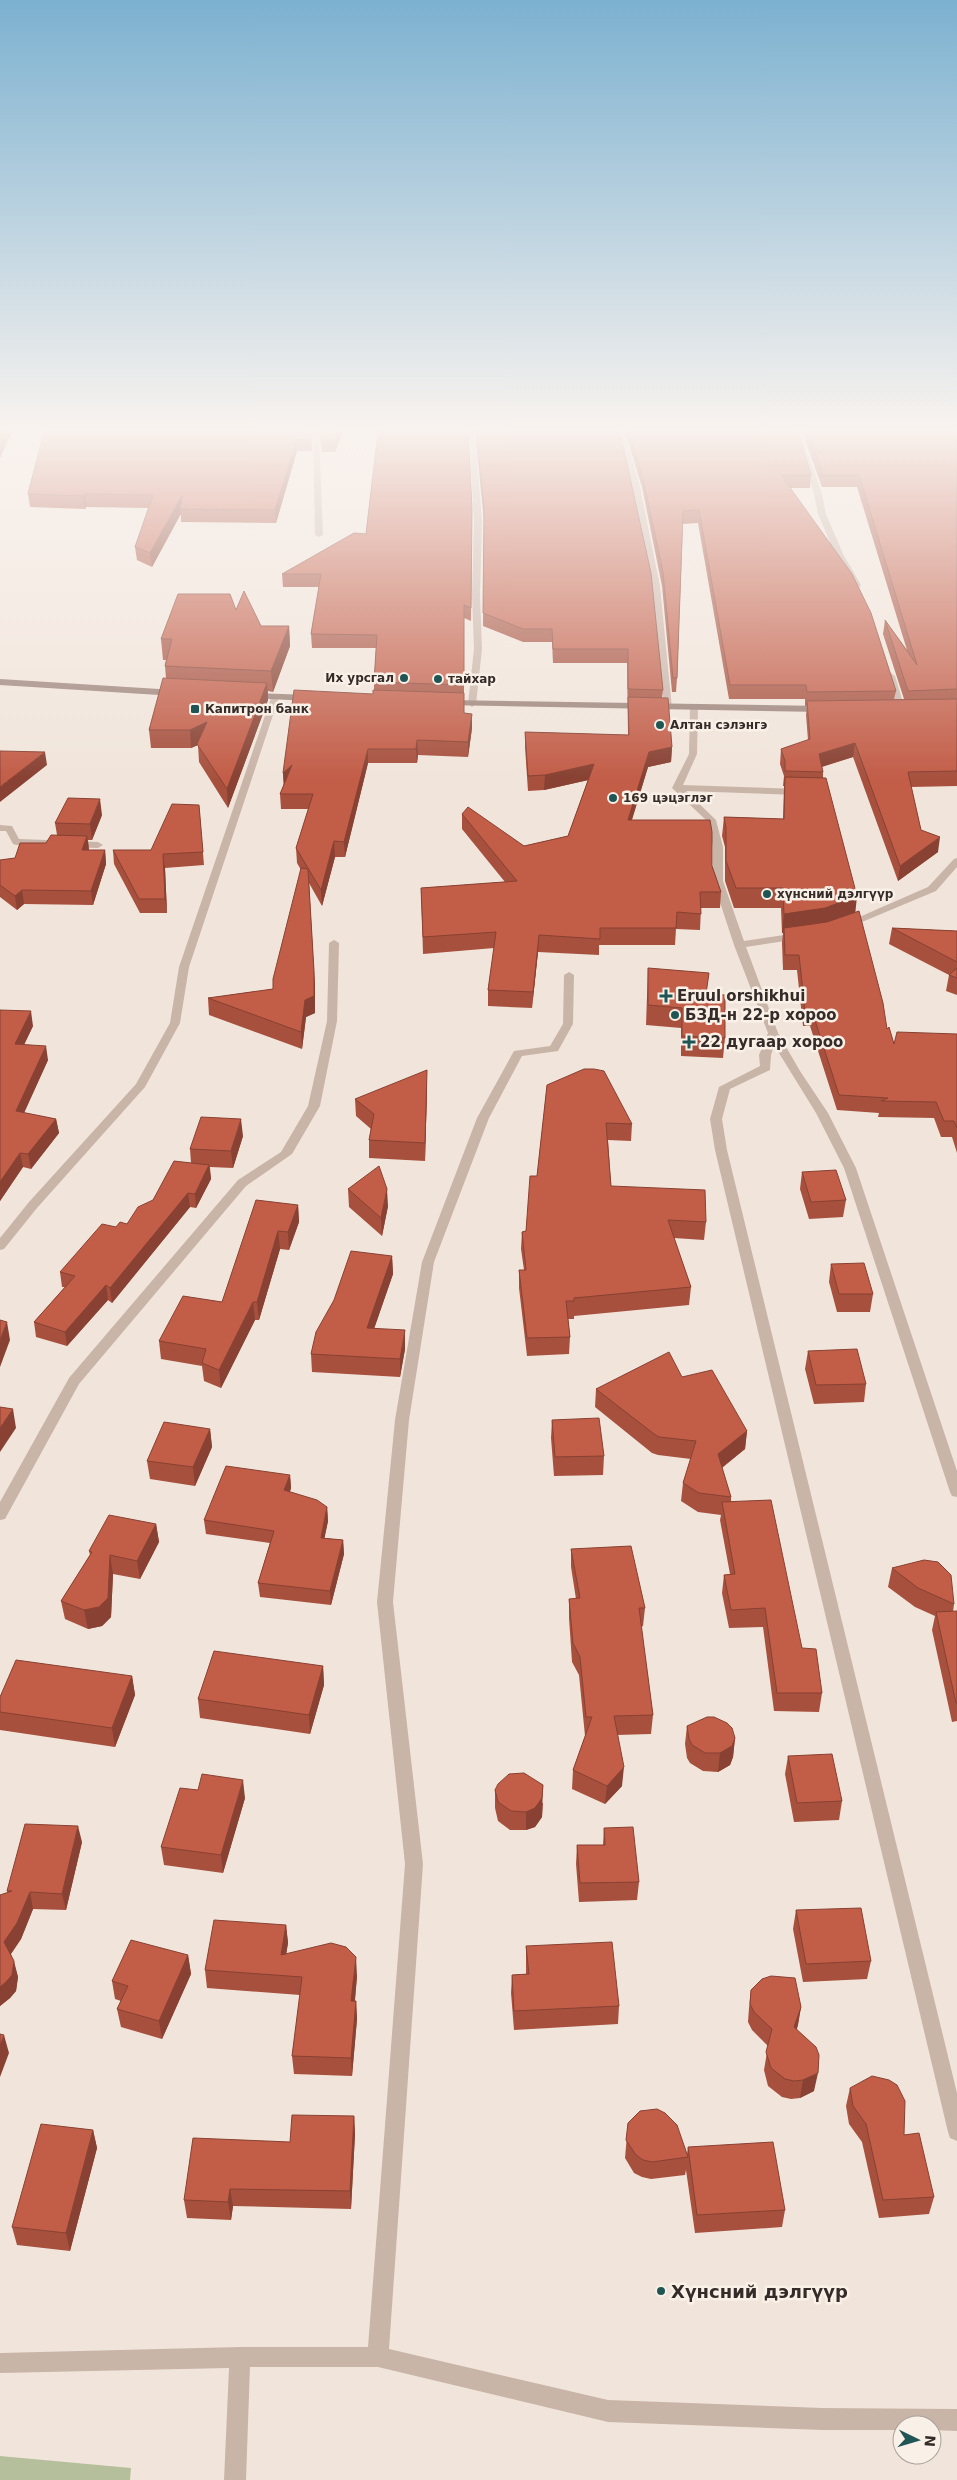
<svg xmlns="http://www.w3.org/2000/svg" width="957" height="2480" font-family="'DejaVu Sans',sans-serif">
<style>
.green{fill:#b6bf9c}
.lines{fill:none;stroke-linecap:round;stroke-linejoin:round}
.street{fill:#c9b4a8;fill-rule:evenodd}
.secondary{fill:#9c8379;fill-rule:evenodd}
.wall{fill:#a7503e}
.shaded-wall{fill:#884132}
.building{fill:#c25d48;stroke:#884132}
.poi-dot{fill:#1f5655;stroke:#f9f0e7;stroke-width:2}
.labels{text-anchor:middle;dominant-baseline:central;stroke-width:5;stroke-linejoin:round;paint-order:stroke}
.far-poi-label{font-size:12px;font-weight:bold;fill:#352b28;stroke:#f9f0e7;text-anchor:start}
.poi-label{font-size:15px;font-weight:bold;fill:#352b28;stroke:#f9f0e7;text-anchor:start}
.near-poi-label{font-size:18px;font-weight:bold;fill:#352b28;stroke:#f9f0e7;text-anchor:start}
</style>
<rect width="100%" height="100%" fill="#f1e5db"/>
<!-- green -->
<path class="green" d="M0,2456L131,2468L130,2480H0Z"/>
<g class="lines">
<!-- street -->
<path class="street" d="M313,432H319L323,535L319,537L315,535Z
M469,432H475L482,521L480,595L482,649L476,704L472,707L468,704L474,649L472,595L474,521Z
M619,432H625L640,487L660,586L672,708L668,711L664,708L652,586L632,487Z
M795,432H801L822,494L826,514L843,554L861,585L860,587H854L835,554L818,514L814,494Z
M891,673L895,676L905,709L904,711L897,709L887,676Z
M272,695L279,697L189,967L180,1023L145,1087L37,1208L4,1249L0,1250V1238L29,1202L136,1084L170,1023L179,967Z
M694,705L698,708L697,754L683,785L799,789L804,792L799,795L686,791L716,820L723,847V881L744,941L798,933L803,936L798,939L746,947L778,1033L800,1071L828,1113L856,1168L957,1471V1497L952,1496L950,1492L844,1168L816,1113L774,1045L771,1055L770,1070L730,1089L722,1119L727,1150L957,2093V2141L950,2138L948,2132L715,1150L710,1119L719,1087L760,1066L759,1055L768,1033L734,945L713,881V847L707,821L672,788L689,754L690,708Z
M0,825L12,826L19,839L98,842L103,845L98,848L16,845L13,844L6,831H0Z
M957,858V867L936,891L850,927H842L841,925L928,887L954,859Z
M334,940L339,943L337,1021L320,1106L292,1154L246,1186L79,1384L5,1519L0,1520V1502L69,1378L238,1180L281,1152L308,1106L327,1021L329,943Z
M569,972L574,975L573,1024L558,1051L522,1056L489,1118L434,1262L409,1420L393,1602L423,1864L389,2349L608,2400L822,2408L957,2409V2431L932,2430V2425H902V2430H822L608,2422L378,2367H250L246,2480H224L229,2368L0,2373V2353L240,2347H368L405,1864L377,1602L395,1420L422,1262L477,1118L514,1051L550,1046L563,1024L564,975Z"/>
<!-- secondary -->
<path class="secondary" d="M0,679L175,690L179,693L175,696L0,685Z
M252,693L310,695L314,698L310,701L249,698V694Z
M447,700L822,706L826,709L822,712L444,705V701Z"/>
</g>
<!-- wall -->
<path class="wall" d="M44,432H313H311L312,451H297L276,523L181,522V514L152,567L137,560L135,547L149,508L86,507L85,509L30,507L28,494Z
M319,432H343L335,452H322Z
M378,432H469H468L472,508L471,621L464,618V713L472,728L468,757L418,755L417,763H368L345,857H335L322,906L309,883L315,988V1013L306,1017L302,1049L209,1015L208,998L273,989L301,870L297,863L296,848L309,809H281L280,794L284,786L283,773L373,694L374,690V682L376,648H312L311,634L319,587H283L282,574L366,534Z
M475,432H620L663,690L662,698L672,747L671,762L648,767L632,820L712,866L721,892L720,908H701L700,930L676,929L675,945H599V955L538,952L532,1008L488,1006V990L494,948L423,954L421,888L505,882L462,829V814L524,846L568,836L588,780L544,790L528,791L525,747V732L628,735L627,663H553L552,642H523L483,626L484,520Z
M625,432H798L811,475L810,488H790L896,691L894,699H904L883,634L885,620L907,650L857,487H822L802,432H957V786L911,787L921,830L938,852L898,881L853,757L822,767L823,772V778L855,912L887,1029L894,1044L957,1034V1153L952,1137H941L934,1118L878,1117L879,1113L837,1110L810,1026H803L797,970H783L782,943L783,933H782L781,908H734L725,881V847L722,836L724,817L783,819L784,786H783L784,776L780,764L781,749L808,740L806,715L807,706H805V699H729L698,523L683,524L677,678L676,692H672L662,586L642,487Z
M236,610L261,626H289L290,646L273,692L268,691V700L228,808L199,762L198,745L191,748H151L149,730L166,678L165,666L166,660H163L161,639Z
M199,805L204,865L165,868L167,913H140L114,864L113,850H151Z
M102,815L92,840H88L89,850H105L106,864L93,905L24,904L17,910L0,897V860L15,858L46,843L57,835L55,823Z
M892,928L957,931V995L946,991L949,975L889,944Z
M648,968L707,994L725,1038L723,1058L681,1056V1028L646,1025Z
M0,1010L33,1026L24,1045L48,1060L24,1113L56,1119L59,1133L31,1169L23,1167L0,1201Z
M547,1085L632,1124L631,1141L608,1140L611,1186L706,1222L704,1240L674,1238L691,1287L689,1305L574,1316V1319H568L570,1337L569,1354L527,1356L519,1288V1270H524L521,1249L522,1232L526,1231L537,1176Z
M427,1087L425,1161L369,1158V1140L371,1129L356,1116L355,1099Z
M243,1136L233,1168L210,1167L211,1179L196,1208L190,1207L112,1303L108,1300L67,1346L36,1337L34,1322L65,1287H62L60,1272L116,1227L127,1224L153,1200L191,1163L190,1149Z
M802,1172L846,1200L843,1217L809,1219L800,1189Z
M348,1189L388,1206L382,1236L349,1207Z
M298,1205L299,1222L289,1250L280,1249L259,1320H255L221,1388L204,1381L202,1366L161,1359L159,1341L222,1302Z
M392,1256L393,1274L374,1329L405,1349L400,1377L312,1372L311,1354Z
M831,1264L873,1294L870,1312H837L829,1282Z
M808,1351L866,1384L864,1402L814,1404L805,1369Z
M682,1377L747,1431L745,1449L722,1468L731,1497V1501L802,1648L822,1693L819,1712L774,1711L763,1627L729,1628L722,1593L724,1575L730,1574L720,1520L721,1515L698,1512L681,1501L683,1483L691,1459L658,1455L652,1453L595,1407L596,1389Z
M552,1420L604,1456L603,1475L554,1476L551,1438Z
M210,1429L212,1447L195,1486L150,1479L147,1461Z
M290,1475L291,1488L290,1492L327,1507L328,1521L324,1538L343,1540L344,1554L331,1605L260,1597L258,1583L270,1543L206,1534L204,1520Z
M156,1524L159,1542L140,1579L113,1574L111,1617L102,1626L88,1629L65,1619L61,1601L90,1555L89,1551Z
M571,1549L645,1608L643,1626L641,1627L653,1715L651,1734L617,1735L622,1786L605,1804L572,1789L573,1770L585,1736L579,1675L572,1662L569,1618V1599H576L571,1567Z
M892,1568L954,1604L953,1612L957,1611V1721L952,1722L932,1630L935,1616L915,1607L888,1587Z
M323,1666L324,1685L310,1734L200,1718L198,1699Z
M132,1676L135,1695L115,1747L0,1730V1697Z
M687,1726L735,1738L733,1757L730,1765L718,1772L703,1771L690,1763L687,1758L685,1744Z
M788,1756L842,1801L839,1820L794,1822L785,1774Z
M495,1790L543,1803L542,1817L535,1827L526,1830H510L498,1821L495,1808Z
M245,1798L223,1873L164,1865L161,1847Z
M604,1828L639,1882L637,1900L579,1902L576,1864L577,1845H603Z
M82,1842L66,1910L33,1909L21,1939L11,1954L18,1977L16,1991L10,1998L0,2006V1895L8,1893L7,1891Z
M796,1910L871,1961L867,1979L803,1982L793,1929Z
M286,1925L288,1943L286,1954L357,1976L355,2001H356L357,2019L352,2076L294,2074L292,2056L300,1995L207,1988L205,1970Z
M526,1946L619,2006L618,2024L514,2030L511,1993L512,1975L526,1974Z
M188,1955L191,1974L162,2039L121,2027L117,2009L121,2001L115,1999L112,1981Z
M751,1990L801,2007L797,2029L814,2091L800,2098L791,2099L782,2097L768,2086L764,2070L768,2046L752,2030L748,2022L749,2008Z
M850,2088L904,2135L934,2197L929,2214L879,2218L862,2142L849,2124L846,2106Z
M354,2116L355,2134L351,2209L233,2206L231,2220L187,2218L184,2200L290,2142Z
M628,2123L687,2154L688,2147L785,2210L782,2227L695,2233L686,2170L685,2175L651,2179L642,2177L634,2173L625,2158Z
M93,2130L97,2148L70,2251L17,2245L12,2227Z"/>
<!-- shaded-wall -->
<path class="shaded-wall" d="M5,432H12L0,458V443Z
M338,432H343L335,452V439Z
M297,439V451L276,523L275,510Z
M85,494L86,507L85,509L83,496Z
M182,496L180,509L181,513L152,567L150,553Z
M289,626L290,646L273,692L271,671Z
M267,683L268,700L228,808L227,789Z
M472,714V728L468,757V742Z
M207,722L197,744L198,745L191,748L190,730Z
M417,740L418,755L417,763L416,749Z
M855,743L853,757L817,768L819,754Z
M672,747L671,762L648,767L627,835L628,820L649,752Z
M368,749V763L345,857L344,842Z
M45,752L47,765L0,802V787Z
M594,764L593,779L544,790L545,775Z
M292,765L284,788L283,773Z
M100,799L102,815L92,840L90,824Z
M87,836L89,850L84,864L82,850Z
M940,837L938,852L898,881L900,866Z
M334,841L335,857L322,906L321,890Z
M105,850L106,864L93,905L91,891Z
M163,854L165,868L167,913L165,899Z
M22,890L24,904L17,910L15,896Z
M857,896L855,916L784,933V928L783,933H782L784,914Z
M539,935L538,952L532,1008L533,992Z
M314,971L315,988V1013L306,1017L302,1049L301,1032L305,1000Z
M31,1011L33,1026L17,1059L15,1044Z
M46,1046L48,1060L18,1126L16,1111Z
M427,1070V1087L425,1161V1143Z
M56,1119L59,1133L31,1169L28,1154Z
M241,1119L243,1136L233,1168L231,1151Z
M20,1153L23,1167L0,1201V1182Z
M209,1165L211,1179L196,1208L195,1194Z
M387,1189L388,1206L382,1236L381,1218Z
M188,1193L190,1207L112,1303L110,1288Z
M298,1205L299,1222L289,1250L288,1232Z
M278,1231L280,1249L259,1320L257,1302Z
M392,1256L393,1274L368,1346L367,1328Z
M106,1285L108,1300L67,1346L65,1332Z
M253,1302L255,1320L221,1388L219,1370Z
M7,1322L10,1340L0,1367V1340Z
M405,1330V1349L400,1377V1359Z
M13,1409L16,1428L0,1452V1428Z
M210,1429L212,1447L195,1486L193,1467Z
M747,1431L745,1449L716,1472L718,1454Z
M290,1475L291,1488L285,1504L284,1490Z
M327,1507L328,1521L322,1551L321,1538Z
M156,1524L159,1542L140,1579L137,1561Z
M343,1540L344,1554L331,1605L330,1591Z
M110,1555L113,1574L111,1617L102,1626L88,1629L84,1610Z
M323,1666L324,1685L310,1734L309,1715Z
M132,1676L135,1695L115,1747L112,1728Z
M735,1738L733,1757L730,1765L718,1772L720,1753Z
M624,1767L622,1786L605,1804L607,1786Z
M243,1780L245,1798L223,1873L221,1855Z
M543,1785L542,1817L535,1827L526,1830V1812Z
M78,1826L82,1842L66,1910L62,1894Z
M30,1892L33,1909L21,1939L8,1958L4,1942Z
M286,1925L288,1943L283,1974L281,1955Z
M188,1955L191,1974L162,2039L159,2021Z
M356,1957L357,1976L353,2019L351,2001Z
M14,1961L18,1977L16,1991L10,1998L0,2006V1987Z
M356,2001L357,2019L352,2076L351,2058Z
M801,2007L798,2025L791,2045L794,2027Z
M4,2035L9,2053L0,2077V2046Z
M818,2073L814,2091L800,2098L803,2080Z
M354,2116L355,2134L351,2209L350,2191Z
M93,2130L97,2148L70,2251L66,2233Z
M230,2189L233,2206L231,2220L228,2202Z"/>
<!-- building -->
<path class="building" d="M0,432H5L0,443Z
M44,432H311V439H297L275,510L180,509L182,496L150,553L135,547L153,495L85,494L83,496L28,494Z
M320,432H338L335,439H321Z
M378,432H468L472,508L471,608L464,605V685L374,682L377,635L311,634L321,574H282L354,533L366,534Z
M476,432H620L651,573L663,690L628,689V649H553L552,629H523L483,613L484,508Z
M629,432H798L811,475H781L852,574L871,613L896,691L807,692L806,685H730L699,510L683,511L677,678H673L663,572L642,474Z
M808,432H953L957,438V689L908,691L885,620L917,665L859,475H823Z
M244,591L261,626H289L271,671L165,666L172,639H161L178,594H230L236,610Z
M163,678L267,683L227,789L197,744L207,722L190,730H149Z
M294,690L373,694V690L464,693V713L472,714L468,742L417,740L416,749H368L344,842L334,841L321,890L296,848L313,794H280L292,765L283,773Z
M628,697L668,698L672,747L649,752L628,820H710L712,832V866L721,892H700L701,914L677,912L676,928H600V939L539,935L533,992L488,990L496,932L423,937L421,888L517,881L462,814L468,807L524,846L568,836L594,764L545,775L528,776L525,732L629,735Z
M957,699V771L908,772L921,830L940,837L900,866L855,743L819,754L823,772L785,771V761L781,749L810,739L807,701Z
M0,751L45,752L0,787Z
M785,777L826,778L857,896L825,908L784,914L783,888H736L726,861V828L724,817L784,819Z
M68,798L100,799L90,824L55,823Z
M172,804L199,805L203,852L163,854L165,899H139L113,850H151Z
M51,835L87,836L82,850H105L91,891L22,890L15,896L0,885V860L15,858L20,843H46Z
M301,868L308,869L314,971V996L305,1000L301,1032L208,998L273,989V979Z
M859,911L883,1003L887,1029L889,1027L894,1044L897,1032L957,1034V1128L954,1121H944L936,1102L881,1101L888,1098L839,1095L812,1011L805,1010L799,955H785L784,928L827,922Z
M892,928L957,931V962Z
M648,968L709,973L706,994L725,995V1038L682,1036V1008L648,1005Z
M957,968V978L949,975Z
M0,1010L31,1011L15,1044L46,1046L16,1111L56,1119L28,1154L20,1153L0,1182Z
M584,1069H594L604,1071L632,1124L606,1123L611,1186L705,1190L706,1222L668,1220L691,1287L574,1298V1301H566L570,1337L527,1338L519,1270H526L522,1232L526,1231L530,1176H537L547,1085Z
M427,1070L425,1143L369,1140L374,1114L355,1099Z
M201,1117L241,1119L231,1151L190,1149Z
M174,1161L209,1165L195,1194L188,1193L110,1288L106,1285L65,1332L34,1322L75,1276L60,1272L102,1224L116,1227L120,1222L127,1224L138,1207L153,1200Z
M379,1166L387,1189L381,1218L348,1189Z
M836,1170L846,1200L811,1202L802,1172Z
M256,1200L298,1205L288,1232L278,1231L257,1302H253L219,1370L202,1363L206,1349L159,1341L183,1296L222,1302Z
M351,1251L392,1256L367,1328L405,1330L400,1359L311,1354L316,1332L334,1300Z
M864,1263L873,1294H839L831,1264Z
M0,1320L7,1322L0,1340Z
M857,1349L866,1384L816,1385L808,1351Z
M669,1352L682,1377L712,1370L747,1431L718,1454L731,1497L699,1493L683,1483L696,1441L659,1437L654,1434L596,1389Z
M0,1407L13,1409L0,1428Z
M599,1418L604,1456L555,1457L552,1420Z
M164,1422L210,1429L193,1467L147,1461Z
M226,1466L290,1475L284,1490L317,1500L327,1507L321,1538L343,1540L330,1591L258,1583L274,1531L204,1520Z
M771,1500L802,1648L816,1649L822,1693H777L765,1608L731,1610L724,1575L735,1574L722,1502Z
M109,1515L156,1524L137,1561L110,1555L108,1598L99,1607L84,1610L61,1601L92,1552L89,1551Z
M631,1546L645,1608H639L653,1715L614,1716L624,1767L607,1786L573,1770L592,1717H586L580,1657L573,1643L569,1599L580,1598L571,1549Z
M924,1560L938,1562L951,1575L954,1604L918,1588L892,1568Z
M957,1611V1703H956L936,1612Z
M214,1651L323,1666L309,1715L198,1699Z
M16,1660L132,1676L112,1728L0,1712V1697Z
M707,1717H714L727,1723L732,1728L735,1738L732,1746L720,1753H705L692,1745L689,1739L687,1726Z
M832,1754L842,1801L797,1803L788,1756Z
M524,1773L543,1785L542,1798L535,1808L526,1812L511,1811L498,1802L495,1790L498,1784L509,1774Z
M202,1774L243,1780L221,1855L161,1847L180,1788L198,1790Z
M25,1824L78,1826L62,1894L30,1892L17,1923L4,1942L14,1961L12,1975L6,1982L0,1987V1895L12,1891H7Z
M633,1827L639,1882L580,1883L577,1845H605L604,1828Z
M861,1908L871,1961L806,1964L796,1910Z
M214,1920L286,1925L281,1955L331,1943L346,1947L356,1957L351,2001H356L351,2058L292,2056L302,1977L205,1970Z
M131,1940L188,1955L159,2021L117,2009L128,1986L112,1981Z
M612,1942L619,2006L514,2011L512,1975L529,1974L526,1946Z
M771,1976L795,1978L801,2007L794,2027L816,2047L819,2055L818,2073L803,2080L794,2081L785,2079L771,2068L766,2052L772,2029L754,2012L750,2004L751,1990L762,1979Z
M0,2034L4,2035L0,2046Z
M872,2076L889,2080L897,2085L905,2101L904,2135L919,2133L934,2197L883,2200L866,2124L853,2106L850,2088Z
M657,2109L665,2113L677,2125L688,2157L652,2162L643,2160L636,2155L626,2140L628,2123L640,2111Z
M292,2115L354,2116L350,2191L230,2189L228,2202L184,2200L193,2138L290,2142Z
M41,2124L93,2130L66,2233L12,2227Z
M773,2142L785,2210L697,2215L688,2147Z"/>
<!-- sky -->
<linearGradient id="sky" x2="0" y2="1"><stop stop-color="#7cb1d0"/><stop offset="0.55" stop-color="#f9f3ef"/><stop offset="1" stop-color="#f9f3ef" stop-opacity="0"/></linearGradient>
<rect width="957" height="779" fill="url(#sky)"/>
<!-- markers -->
<g class="poi-dot">
<circle cx="404" cy="678" r="5"/>
<circle cx="438" cy="679" r="5"/>
<rect x="190" y="704" width="10" height="10" rx="2.5"/>
<circle cx="660" cy="725" r="5"/>
<circle cx="613" cy="798" r="5"/>
<circle cx="767" cy="894" r="5"/>
<path d="M663.5 988.5h5v5h5v5h-5v5h-5v-5h-5v-5h5z"/>
<circle cx="675" cy="1015" r="5"/>
<path d="M686.5 1034.5h5v5h5v5h-5v5h-5v-5h-5v-5h5z"/>
<circle cx="661" cy="2291" r="5"/>
</g>
<g class="labels">
<!-- far-poi labels -->
<g class="far-poi-label">
<text x="394" y="678" text-anchor="end">Их урсгал</text>
<text x="448" y="679">тайхар</text>
<text x="205" y="709">Капитрон банк</text>
<text x="670" y="725">Алтан сэлэнгэ</text>
<text x="623" y="798">169 цэцэглэг</text>
<text x="777" y="894">хүнсний дэлгүүр</text>
</g>
<!-- poi labels -->
<g class="poi-label">
<text x="677" y="996">Eruul orshikhui</text>
<text x="685" y="1015">БЗД-н 22-р хороо</text>
<text x="700" y="1042">22 дугаар хороо</text>
</g>
<!-- near-poi labels -->
<g class="near-poi-label">
<text x="671" y="2291">Хүнсний дэлгүүр</text>
</g>
</g>
<!-- north arrow -->
<g transform="translate(917 2440) rotate(95)"><circle r="24" fill="#f9f0e7" stroke="#aba19b"/>
<path d="M0-4L9 19L0 12L-9 19Z" fill="#1f5655"/>
<text y="-8" font-size="14" font-weight="bold" text-anchor="middle" fill="#352b28">N</text>
</g>
</svg>
